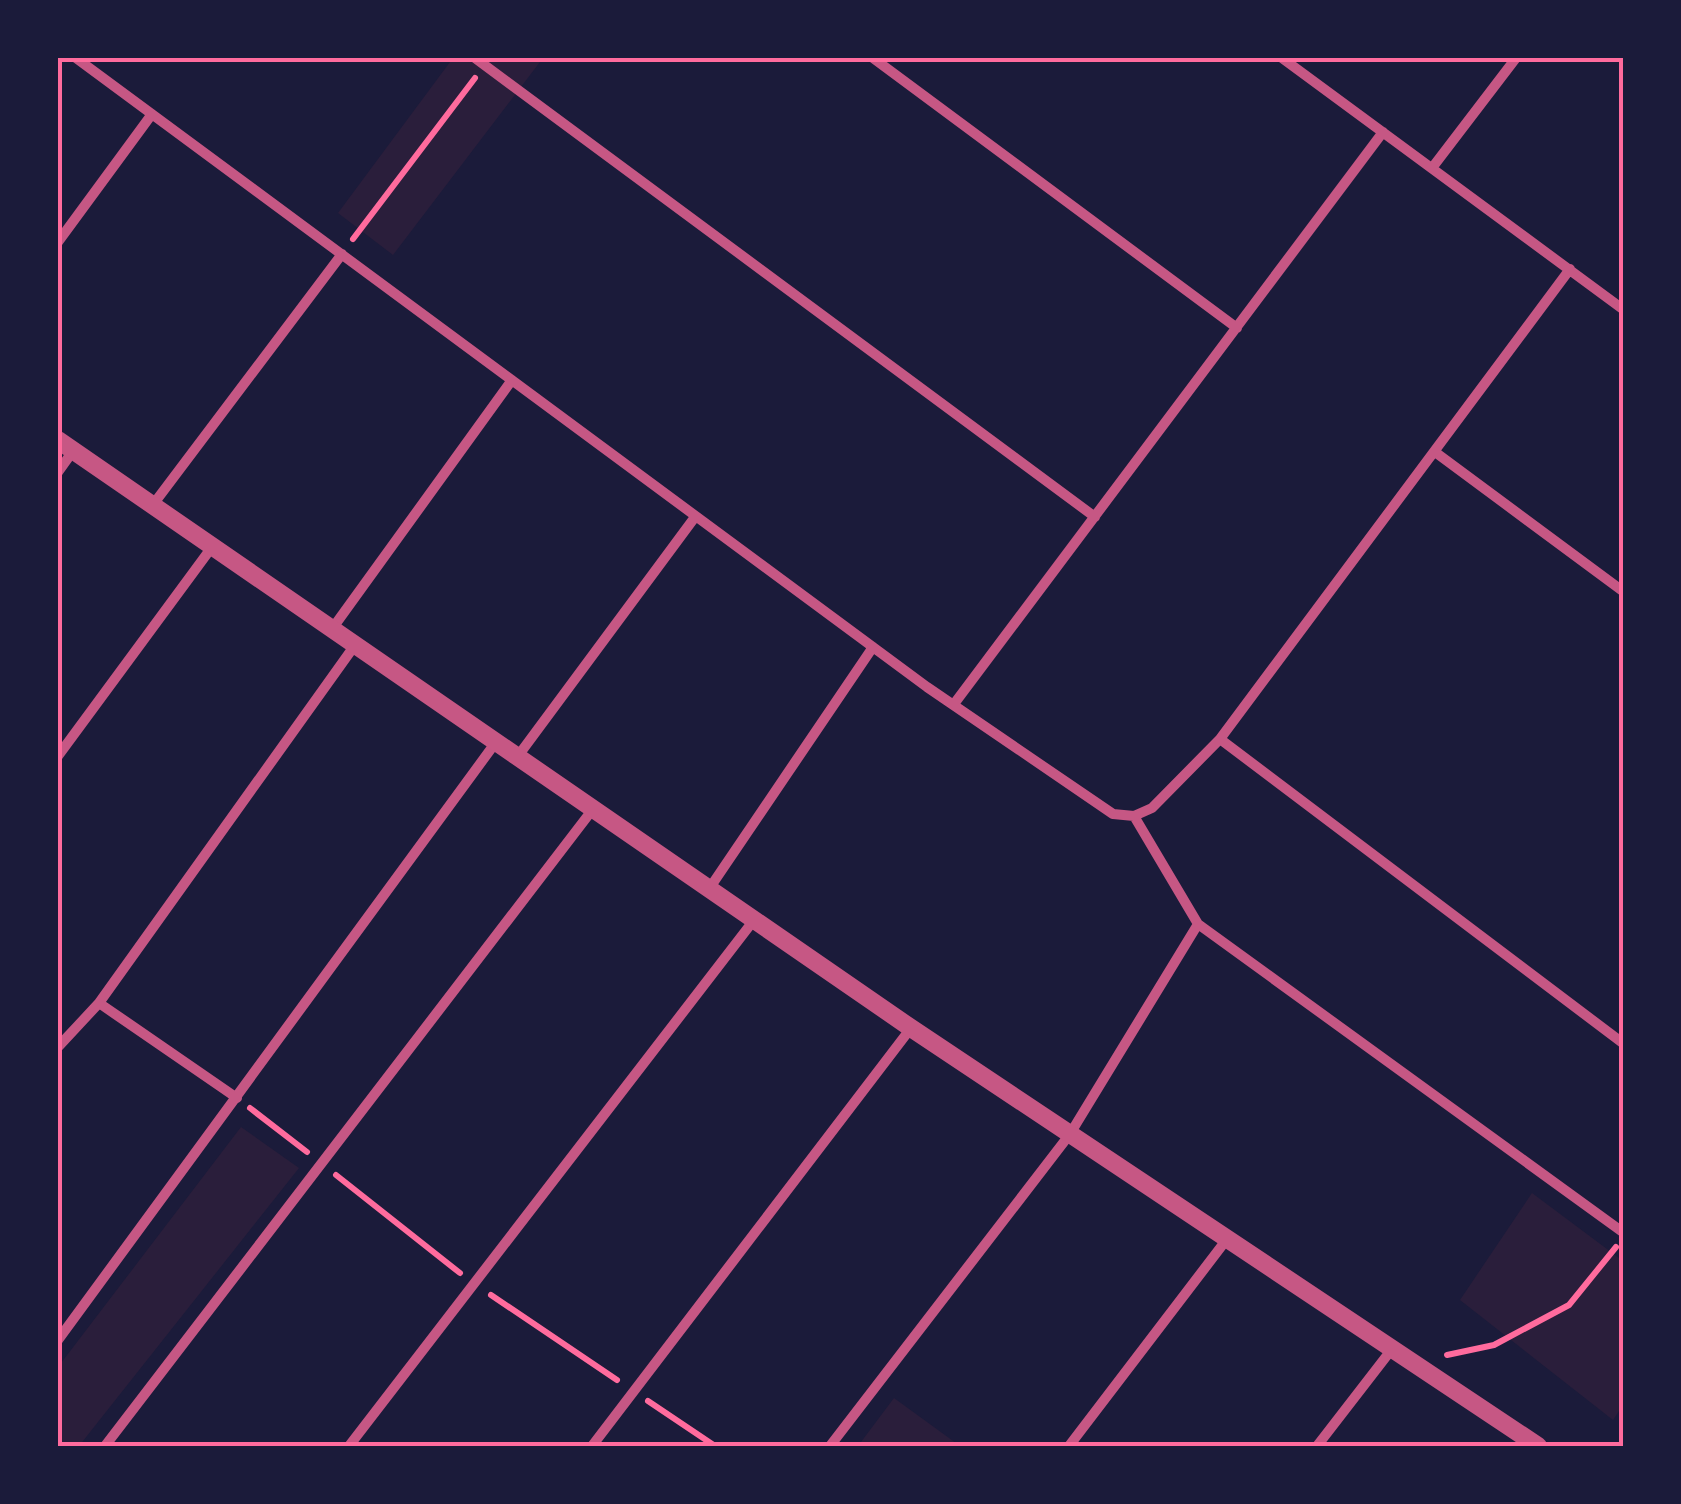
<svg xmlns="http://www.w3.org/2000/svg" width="1681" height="1504" font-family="'Fira Sans',sans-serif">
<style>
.green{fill:#2a1e3b}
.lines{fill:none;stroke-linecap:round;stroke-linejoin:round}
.path{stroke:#ff6b9d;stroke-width:6}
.minor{stroke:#c65784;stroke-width:10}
.tertiary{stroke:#c65784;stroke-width:18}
.neatline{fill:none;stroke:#ff6b9d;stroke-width:4}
</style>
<rect width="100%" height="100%" fill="#1b1b3a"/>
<!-- green -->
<path class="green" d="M453,58H543L393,255L338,213Z
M241,1127L299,1168L79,1446H58V1367Z
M1532,1193L1623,1261V1405L1613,1420L1460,1300Z
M894,1398L960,1446H858Z"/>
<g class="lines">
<!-- path -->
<path class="path" d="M353,239L475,78
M250,1108L307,1152
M336,1175L460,1273
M491,1295L617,1380
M1447,1355L1494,1345L1569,1305L1616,1247
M648,1401L715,1446"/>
<!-- minor -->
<path class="minor" d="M76,58L927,687L1113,814L1134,816L1152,808L1220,739L1570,269
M475,58L1095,517
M873,58L1237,328
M1282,58L1624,310
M1432,168L1516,58
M58,242L152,114
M1435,452L1624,592
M58,472L73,451
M152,506L342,254
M332,629L512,380
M954,704L1383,132
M1220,739L1624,1044
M58,756L212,547
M518,756L695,517
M1134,816L1198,924L1624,1233
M709,889L873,647
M99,1003L237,1098
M58,1047L99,1003L355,645
M58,1340L496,742
M105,1446L593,809
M349,1446L754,920
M592,1446L911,1028
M830,1446L1070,1134L1198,924
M1069,1446L1227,1239
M1317,1446L1392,1349"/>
<!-- tertiary -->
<path class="tertiary" d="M58,440L911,1028L1538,1446"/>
</g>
<!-- border -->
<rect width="1681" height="1504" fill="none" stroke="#1b1b3a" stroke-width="120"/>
<rect x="60" y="60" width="1561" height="1384" class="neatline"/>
</svg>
